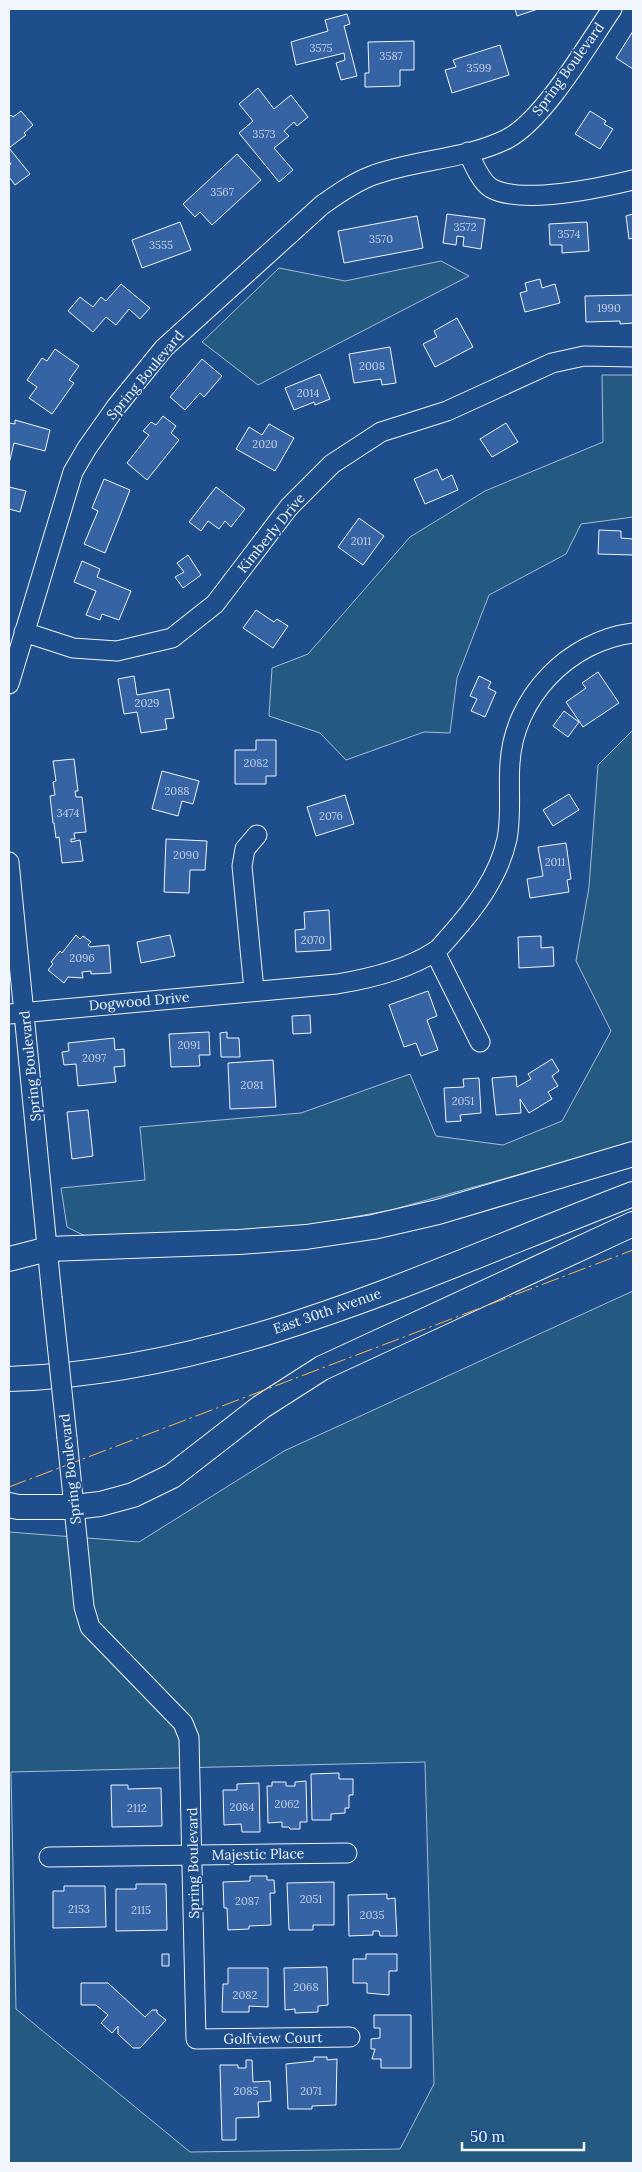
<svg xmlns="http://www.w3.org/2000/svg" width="642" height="2172" font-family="Lora,serif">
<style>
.green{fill:#245a82;stroke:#a8bbd7;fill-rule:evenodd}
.building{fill:#3563a3;stroke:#f2f6ff}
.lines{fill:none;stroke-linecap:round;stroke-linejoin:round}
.minor-casing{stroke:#f2f6ff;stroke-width:21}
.major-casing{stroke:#f2f6ff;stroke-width:26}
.minor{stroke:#1f4e8c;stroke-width:19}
.major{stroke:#1f4e8c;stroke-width:24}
.minor-bridge-casing{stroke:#f2f6ff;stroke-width:21;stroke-linecap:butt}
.minor-bridge{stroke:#1f4e8c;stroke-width:19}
.power{stroke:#ffb74d;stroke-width:1;stroke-dasharray:18 4 2.5 4;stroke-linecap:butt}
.labels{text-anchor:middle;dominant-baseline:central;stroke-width:4;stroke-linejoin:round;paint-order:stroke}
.number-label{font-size:11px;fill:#c3d1e8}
.street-label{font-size:14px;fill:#f2f6ff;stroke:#1f4e8c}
</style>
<rect width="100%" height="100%" fill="#1f4e8c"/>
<!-- green -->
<path class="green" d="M441,261L469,276L258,385L202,342L279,268L345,281Z
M602,375H633V517L581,524L566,554L489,595L457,678L450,733L424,732L346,760L320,733L269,716L272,668L308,654L410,537L485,491L603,442Z
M633,730V1143L391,1210L310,1225L205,1232L85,1236L67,1227L61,1188L145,1180L140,1127L301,1113L410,1074L436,1136L503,1145L562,1121L611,1031L576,961L589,887L598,765Z
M633,1291V2163H9V1532L139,1542L284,1451ZM425,1762L434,2084L400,2149L190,2152L16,2009L11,1772Z"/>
<!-- building -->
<path class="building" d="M515,9H538L517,16Z
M347,14L350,24L344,26L357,76L341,80L336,63L345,60L344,53L296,65L291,42L328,31L325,20Z
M633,31V69L616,58Z
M414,41V70H400V86L365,87V73H369L368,42Z
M500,45L509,75L452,93L445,70L456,67L453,60Z
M258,88L274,109L291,95L308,117L297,126L294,122L284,131L289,136L274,148L293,170L279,182L239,133L253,121L239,104Z
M21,111L33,125L24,133L26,135L9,148L30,174L15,185L9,177V165L11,164L9,161V117L11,115L13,117Z
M590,111L606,121L604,124L613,129L600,149L575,134Z
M237,154L261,180L212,225L200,212L195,217L183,204Z
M447,214L485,219L481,249L463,246L464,237L457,236L456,245L443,243Z
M633,214V238L629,239L626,216Z
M417,216L423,248L344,263L338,231Z
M180,222L191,250L142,268L132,240Z
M587,222L589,251L562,253V245H550L549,224Z
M540,279L542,288L555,284L560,303L525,312L520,293L527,291L525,283Z
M121,284L150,308L140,319L129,309L116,325L106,317L93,332L68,311L80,297L93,307L101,297L106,301Z
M633,295V323L620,324V321L586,322L585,296Z
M457,318L473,347L435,367L423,344L437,337L434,331Z
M390,347L396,383L382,385L381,379L354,383L349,354Z
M55,349L79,366L69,380L74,383L52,414L29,398L37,387L27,380L42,358L47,361Z
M202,359L222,376L204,397L200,393L185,410L170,397Z
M320,374L330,399L315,405L314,402L294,410L285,388Z
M163,416L176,426L171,433L179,440L147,480L127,463L149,435L143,431L151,422L156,425Z
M15,420L50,430L45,451L14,443L9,464V423L15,424Z
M506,423L518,442L492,457L480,439Z
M269,424L294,438L275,471L236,449L249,427L262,435Z
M437,469L442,480L452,475L458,490L425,504L414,479Z
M104,479L130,490L105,553L84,544L98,511L92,508Z
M9,487L26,491L20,512L9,509Z
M216,487L245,509L231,527L225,521L219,529L208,521L201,531L189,522Z
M359,518L384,536L363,565L338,547Z
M599,530L621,531V538L633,539V555L598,554Z
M188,555L201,575L183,588L175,577L184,572L177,563Z
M82,561L100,569L97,577L131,591L119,620L102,614L100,620L86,615L96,591L74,582Z
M256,610L274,622L277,619L288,626L273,648L243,628Z
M598,672L619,703L583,727L566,702L586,688L582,683Z
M134,676L137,695L169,689L174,718L165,719L167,729L141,733L137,712L124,714L118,679Z
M479,676L491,682L488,688L496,692L485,717L471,711L477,699L470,696Z
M564,711L579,722L568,737L553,726Z
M256,740H276V776H266V784H235V750H256Z
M74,759L78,791H75L76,797H82L86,832L74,833L75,839H71V842L80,840L83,861L62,863L59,837L56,838L54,823H53L50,796L55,795L53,782L56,781L53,761Z
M162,771L199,781L193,804L182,801L178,816L152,809Z
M569,794L579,810L553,826L543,810Z
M345,795L354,824L316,836L307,807Z
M166,839L207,841L205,870H190L189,893L164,892Z
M566,843L571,879L567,880L569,892L530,898L527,879L543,876L538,847Z
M329,910L331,950L296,952L295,930L305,929L304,912Z
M76,935L80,939L83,936L91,942L88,945L90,947L109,945L111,973L91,974V971L82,972L83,978L68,977L64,983L48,970L53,964L51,962L60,951L62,953Z
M170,935L175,956L141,963L137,942Z
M541,936V948L553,947L554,966L519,968L518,937Z
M428,991L437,1016L427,1020L438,1050L421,1056L416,1043L404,1047L389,1005Z
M310,1015L311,1033L293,1034L292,1016Z
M209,1032L210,1055H199L200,1066L171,1067L169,1034Z
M227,1032V1038H239L240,1057H221L220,1033Z
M114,1038L115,1050L124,1049L125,1066L114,1067L116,1082L78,1086L76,1064L64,1065L62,1052L69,1051L68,1043Z
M552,1059L559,1071L552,1076L558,1086L548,1092L552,1099L529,1113L520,1099L521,1113L496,1115L492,1078L516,1076L517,1087L531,1079L528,1074Z
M273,1060L276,1107L230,1109L228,1063Z
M479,1078L481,1113L460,1115L461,1121L446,1122L444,1088L464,1087L463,1079Z
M88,1110L93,1156L72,1159L67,1112Z
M339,1773V1779H353V1795H349V1808H345V1813L331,1814V1820H312L311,1774Z
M306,1781L307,1822H300V1829H290L289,1827H282V1822L268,1823L267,1786H272V1782H286V1786H295V1782Z
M259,1783L260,1832H242L241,1824L224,1825L223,1790H237V1784Z
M111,1785H128V1789L161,1788L162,1826L112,1827Z
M250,1876H267V1880H274L275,1893H270L271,1925L249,1926V1929L228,1930L227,1908H224L223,1882L250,1881Z
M334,1882V1925H313V1930H289L287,1883Z
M136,1884H166L167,1930L116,1931V1889H136Z
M64,1886H105L106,1927L53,1928V1891H64Z
M387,1894V1899L395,1898L397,1936H380L379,1931H373V1935L349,1936L348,1895Z
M162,1954H169V1966H162Z
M366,1954H397V1971H389V1995L367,1993V1983H353V1959H366Z
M327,1967L328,2005L318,2006V2012L295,2013V2009L285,2010L284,1968Z
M228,1968H268V2007L249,2006V2012H222L223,1984H228Z
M81,1983H108L145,2017L152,2010H157V2013L166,2020L140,2048H133L118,2034V2026L112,2033L101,2023L108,2015L96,2005H81Z
M374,2015H411V2068H381V2059H372L375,2049H371V2039L380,2038V2028H374Z
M314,2057H327V2060L337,2059L336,2105L312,2106V2109H288L286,2064L314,2061Z
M246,2060H252L253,2082L270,2081L271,2101L258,2102L259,2117L236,2118V2140H222L220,2065H238V2068H246Z"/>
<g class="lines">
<defs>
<path id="minor" d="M468,152C473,163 481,182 491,188C521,205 600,188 633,180
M24,632L73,648L117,651L172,638L215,604L289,507L332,464L381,432L447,411L552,363L584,356L633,357
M9,684L73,472L87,448L116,407L164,348L322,205C338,194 353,183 371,176C415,159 465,160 507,139C544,120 588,44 612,9
M9,862L52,1297
M435,952L480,1042
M254,990L242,866L245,849L257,835
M9,1014L337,984C367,979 408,969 434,952C440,949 445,941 450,936C475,908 499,876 507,839C512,813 508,789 510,763C514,697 569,641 633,633
M67,1438L84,1607L90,1627L183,1723L189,1738L196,2039L350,2037
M49,1857L347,1853"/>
<path id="major" d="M9,1259L48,1249L239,1242L306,1237L373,1227L438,1212L633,1154
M9,1379C229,1372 431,1271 633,1194
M9,1505L18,1507H74L100,1504L133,1495L172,1476L261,1407L322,1368L633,1224"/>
</defs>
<!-- minor casing -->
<use href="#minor" class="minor-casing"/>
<!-- major casing -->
<use href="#major" class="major-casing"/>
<!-- minor -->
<use href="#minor" class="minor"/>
<!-- major -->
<use href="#major" class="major"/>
<defs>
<path id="minor-bridge" d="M52,1297L67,1438"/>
</defs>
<!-- minor-bridge casing -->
<use href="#minor-bridge" class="minor-bridge-casing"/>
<!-- minor-bridge -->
<use href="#minor-bridge" class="minor-bridge"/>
<!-- power -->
<path class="power" d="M9,1487L633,1250"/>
</g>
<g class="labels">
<!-- number labels -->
<g class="number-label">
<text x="321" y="48">3575</text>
<text x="391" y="56">3587</text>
<text x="479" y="68">3599</text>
<text x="264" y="134">3573</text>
<text x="222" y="192">3567</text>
<text x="465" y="227">3572</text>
<text x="569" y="234">3574</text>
<text x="381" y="239">3570</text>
<text x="161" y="245">3555</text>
<text x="609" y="308">1990</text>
<text x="372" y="366">2008</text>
<text x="308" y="393">2014</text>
<text x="265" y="444">2020</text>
<text x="361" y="541">2011</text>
<text x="147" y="703">2029</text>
<text x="256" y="763">2082</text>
<text x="177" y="791">2088</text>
<text x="68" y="813">3474</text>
<text x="331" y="816">2076</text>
<text x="186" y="855">2090</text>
<text x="555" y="862">2011</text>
<text x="313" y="940">2070</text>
<text x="82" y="958">2096</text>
<text x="189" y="1045">2091</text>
<text x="94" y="1058">2097</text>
<text x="252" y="1085">2081</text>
<text x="463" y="1101">2051</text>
<text x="287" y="1804">2062</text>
<text x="242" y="1807">2084</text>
<text x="137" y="1808">2112</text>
<text x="311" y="1899">2051</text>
<text x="247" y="1901">2087</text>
<text x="79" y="1909">2153</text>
<text x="141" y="1910">2115</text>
<text x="372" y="1915">2035</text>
<text x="306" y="1987">2068</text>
<text x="245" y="1995">2082</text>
<text x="246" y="2091">2085</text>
<text x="311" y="2091">2071</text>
</g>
<!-- street labels -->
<g class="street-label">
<text transform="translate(568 69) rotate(-54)">Spring Boulevard</text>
<text transform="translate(145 375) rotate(-50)">Spring Boulevard</text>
<text transform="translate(271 533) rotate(-51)">Kimberly Drive</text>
<text transform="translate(139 1001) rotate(-5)">Dogwood Drive</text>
<text transform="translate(30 1066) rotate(-96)">Spring Boulevard</text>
<text transform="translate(327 1311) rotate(-19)">East 30th Avenue</text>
<text transform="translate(70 1469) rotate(-96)">Spring Boulevard</text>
<text transform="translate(258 1854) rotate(-1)">Majestic Place</text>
<text transform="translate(193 1863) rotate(-91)">Spring Boulevard</text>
<text transform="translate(273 2038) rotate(-1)">Golfview Court</text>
</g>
</g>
<!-- border -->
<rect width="642" height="2172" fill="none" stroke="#f2f6ff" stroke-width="20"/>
<!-- scale -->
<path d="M462 2142v8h122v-8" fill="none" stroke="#f2f6ff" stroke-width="2.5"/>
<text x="470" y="2142" font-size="15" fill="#f2f6ff" stroke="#1f4e8c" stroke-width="4" paint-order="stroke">50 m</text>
</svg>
